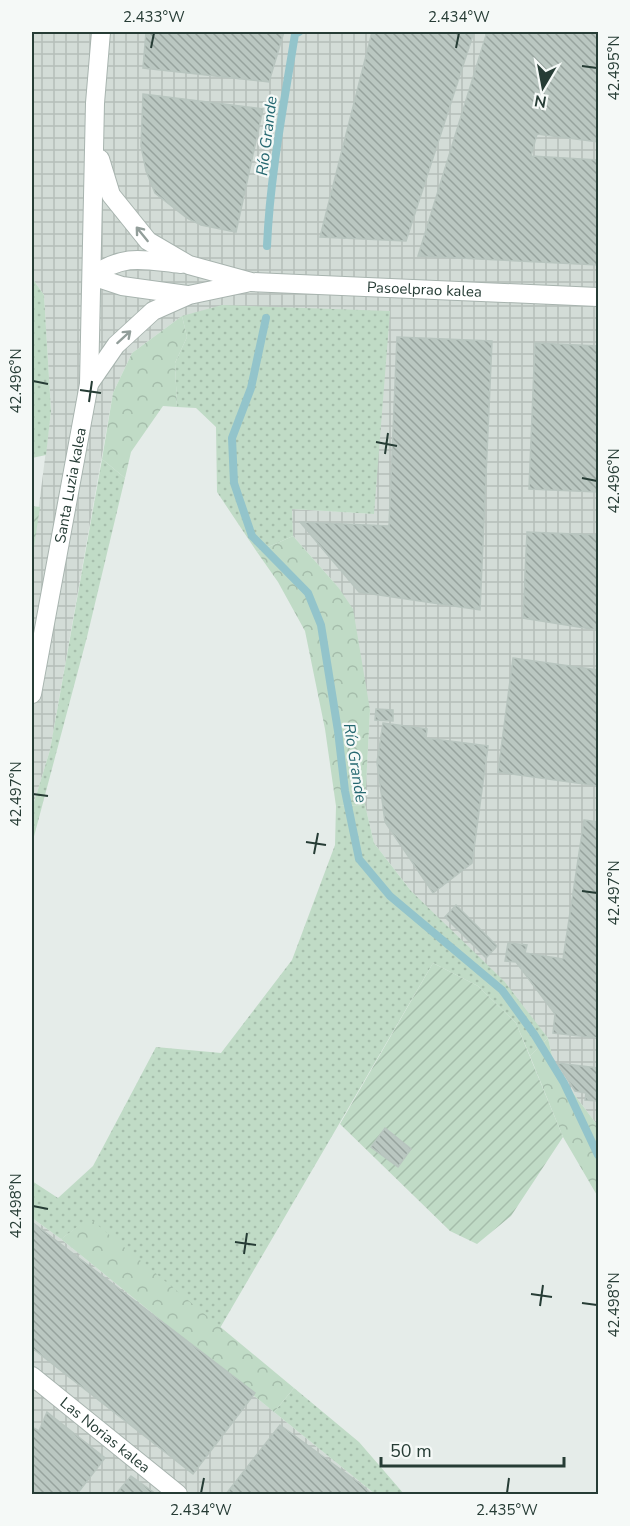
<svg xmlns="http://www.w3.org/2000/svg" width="630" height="1526" font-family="'Nunito Sans',sans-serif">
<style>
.industrial{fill:url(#industrial-grid)}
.grass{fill:url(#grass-dots)}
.forest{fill:url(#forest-crowns)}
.garden{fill:url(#garden-furrows)}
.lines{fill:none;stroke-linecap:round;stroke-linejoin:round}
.stream{stroke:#93c4cb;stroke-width:8}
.building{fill:url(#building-back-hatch);stroke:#b8c5bf;stroke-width:1.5}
.street-casing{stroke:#a8b4af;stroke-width:20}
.street{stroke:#fff;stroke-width:18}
.oneway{stroke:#929e9a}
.ticks{fill:none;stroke:#263c35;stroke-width:2}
.labels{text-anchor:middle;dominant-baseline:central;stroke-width:4.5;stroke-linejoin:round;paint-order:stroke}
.street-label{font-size:15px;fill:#263c35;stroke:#f5f9f7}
.water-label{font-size:16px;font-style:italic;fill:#266871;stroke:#f5f9f7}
.neatline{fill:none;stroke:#263c35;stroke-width:2}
.ticks-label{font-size:15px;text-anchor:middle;fill:#263c35}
</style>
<defs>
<pattern id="industrial-grid" width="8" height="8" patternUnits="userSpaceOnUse" patternTransform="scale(1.5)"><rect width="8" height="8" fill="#d3dcd7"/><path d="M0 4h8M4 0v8" fill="none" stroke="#b5beb9"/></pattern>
<pattern id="grass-dots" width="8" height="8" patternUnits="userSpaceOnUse" patternTransform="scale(1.5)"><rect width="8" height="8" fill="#c0dbc6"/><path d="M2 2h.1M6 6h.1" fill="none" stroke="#a5bdab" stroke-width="1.8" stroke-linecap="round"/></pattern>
<pattern id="forest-crowns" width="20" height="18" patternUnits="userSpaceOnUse" patternTransform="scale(1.5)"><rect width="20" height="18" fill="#c0dbc6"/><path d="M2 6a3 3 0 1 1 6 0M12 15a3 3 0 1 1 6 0" fill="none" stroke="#a5bdab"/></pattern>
<pattern id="garden-furrows" width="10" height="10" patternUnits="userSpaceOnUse" patternTransform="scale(1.5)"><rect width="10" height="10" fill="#c0dbc6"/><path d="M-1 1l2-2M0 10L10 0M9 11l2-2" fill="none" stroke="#a5bdab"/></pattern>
<pattern id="building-back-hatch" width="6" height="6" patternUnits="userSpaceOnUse" patternTransform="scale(1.5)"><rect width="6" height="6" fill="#bac7c1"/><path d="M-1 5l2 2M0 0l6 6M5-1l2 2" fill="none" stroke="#97a39e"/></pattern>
</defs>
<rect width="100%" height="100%" fill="#e5ece9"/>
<!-- industrial -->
<path class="industrial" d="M32,32H598V1126L555,1069L548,1038L411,891L374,843L365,805L370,710L338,587L293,536L291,509L374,514L182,316L132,353L113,393L50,750L32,809V560L51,411L44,295L32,278Z
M32,1218L61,1239L375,1494H32Z"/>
<!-- grass -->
<path class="grass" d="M32,278L44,295L51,411L46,455L32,458Z
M222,305L390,311L374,514L292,509L293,536L257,552L217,492L216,427L196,408L177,407L175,363L187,337L182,316Z
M102,459L125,478L87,637L32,844V809L50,750Z
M365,805L374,843L411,891L504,981L548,1038L530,1056L516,1023L478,986L433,963L220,1328L89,1219L61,1239L32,1218V1181L58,1198L93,1166L156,1047L221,1053L292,960L335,845L336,806Z
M294,1388L359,1442L404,1494H375L274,1412Z"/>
<!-- forest -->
<path class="forest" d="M182,316L187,337L175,363L177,407L163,406L131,452L125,478L102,459L113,393L132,353Z
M293,536L338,587L353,609L370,710L365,805L336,806L325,729L305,631L278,582L257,552Z
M548,1038L555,1069L598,1126V1197L563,1137L530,1056Z
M89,1218L294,1388L274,1412L61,1239Z"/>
<!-- garden -->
<path class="garden" d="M32,506L40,507L32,560Z
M433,963L478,986L516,1023L563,1137L511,1216L477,1244L450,1231L340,1124Z"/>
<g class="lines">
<!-- stream -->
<path class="stream" d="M267,246C270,175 284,104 295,34L299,32
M266,318L251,388L232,438L234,483L252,536L308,593L321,625L338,731L345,791L359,859L390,896L502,990L534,1034L564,1083L598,1155"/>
</g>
<!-- building -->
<path class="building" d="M146,32H284L269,82L143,68Z
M372,32H474L406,241L320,237Z
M487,32H598V142L537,134L531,156L598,160V265L418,256Z
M143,94L263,109L236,232L201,225L187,218L155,193L146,171L141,146Z
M397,337L492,341L480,610L359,592L300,522L389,526Z
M535,343L598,346V492L529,489Z
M527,532L598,535V630L523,618Z
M513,658L598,670V786L498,772Z
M376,709L393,710V721L375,720Z
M383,723L427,729L426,738L488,746L472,863L433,893L385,822L377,762Z
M584,820L598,822V1038L553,1033L555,1014L516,962L505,961L508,943L527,945L525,953L563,959Z
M456,905L497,946L486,958L445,917Z
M557,1063L598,1068L597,1101L585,1100L586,1093L575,1091Z
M385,1128L411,1149L398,1167L371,1147Z
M32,1222L255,1393L193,1474L32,1348Z
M47,1412L105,1458L77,1494H42L32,1491V1427L39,1431Z
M280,1425L362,1485L371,1494H226Z
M131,1476L156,1494H116Z"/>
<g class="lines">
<defs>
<g id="street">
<path id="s1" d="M100,159L111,195L148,241L189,265L251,282L598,297"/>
<path d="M92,276C126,253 143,260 181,264"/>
<path d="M92,276L122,286L187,295"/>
<path d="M89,384L116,345L153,311L189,295L246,283"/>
<path id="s2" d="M32,694L89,384L95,103L101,32"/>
<path id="s3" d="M32,1376L178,1494"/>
</g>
</defs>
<!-- street casing -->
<use href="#street" class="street-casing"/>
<!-- street -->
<use href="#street" class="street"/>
</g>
<!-- one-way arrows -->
<defs><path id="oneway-shaft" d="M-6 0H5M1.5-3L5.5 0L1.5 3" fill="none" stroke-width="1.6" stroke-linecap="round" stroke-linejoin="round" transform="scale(1.5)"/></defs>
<g class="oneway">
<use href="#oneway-shaft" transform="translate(142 234) rotate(-129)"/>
<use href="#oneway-shaft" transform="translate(124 337) rotate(-42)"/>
</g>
<!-- ticks -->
<path class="ticks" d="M151,48L154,33M456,48L459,33M582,66L597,68M33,381L48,384M80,390L101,393M89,402L92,381M376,442L397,446M385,454L388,433M582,478L597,481M33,794L48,796M306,842L326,845M314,854L318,833M582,891L597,893M33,1206L48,1209M235,1242L256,1245M244,1254L247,1233M531,1294L552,1297M582,1303L597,1305M540,1306L543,1285M201,1493L204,1478M507,1493L509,1478"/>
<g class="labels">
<!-- street labels -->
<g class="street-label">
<text stroke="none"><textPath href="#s1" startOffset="382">Pasoelprao kalea</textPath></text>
<text stroke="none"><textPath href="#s2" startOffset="212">Santa Luzia kalea</textPath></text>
<text stroke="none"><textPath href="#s3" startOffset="94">Las Norias kalea</textPath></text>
</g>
<!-- water labels -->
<g class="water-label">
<text transform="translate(267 136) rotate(-83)">Río Grande</text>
<text transform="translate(355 763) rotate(81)">Río Grande</text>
</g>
</g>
<!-- border -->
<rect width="630" height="1526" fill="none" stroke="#f5f9f7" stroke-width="66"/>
<!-- north arrow -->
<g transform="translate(543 87) rotate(190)" stroke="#f5f9f7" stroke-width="4.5" paint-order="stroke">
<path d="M0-4.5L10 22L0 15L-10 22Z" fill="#263c35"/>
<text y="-9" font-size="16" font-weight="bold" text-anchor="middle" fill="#263c35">N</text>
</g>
<!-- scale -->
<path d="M381 1457v9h183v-9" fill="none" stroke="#263c35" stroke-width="3"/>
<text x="390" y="1457" font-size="18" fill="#263c35" stroke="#f5f9f7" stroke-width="4.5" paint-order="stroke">50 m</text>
<rect x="33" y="33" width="564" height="1460" class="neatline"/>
<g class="ticks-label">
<text x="154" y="22">2.433°W</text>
<text x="459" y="22">2.434°W</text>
<text transform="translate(614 68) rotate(-90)" y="5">42.495°N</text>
<text transform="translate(16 381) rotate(-90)" y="5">42.496°N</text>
<text transform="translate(614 481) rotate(-90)" y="5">42.496°N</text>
<text transform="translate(16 794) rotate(-90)" y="5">42.497°N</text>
<text transform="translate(614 893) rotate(-90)" y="5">42.497°N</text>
<text transform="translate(16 1206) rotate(-90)" y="5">42.498°N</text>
<text transform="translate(614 1305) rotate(-90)" y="5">42.498°N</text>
<text x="201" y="1515">2.434°W</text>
<text x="507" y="1515">2.435°W</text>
</g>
</svg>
